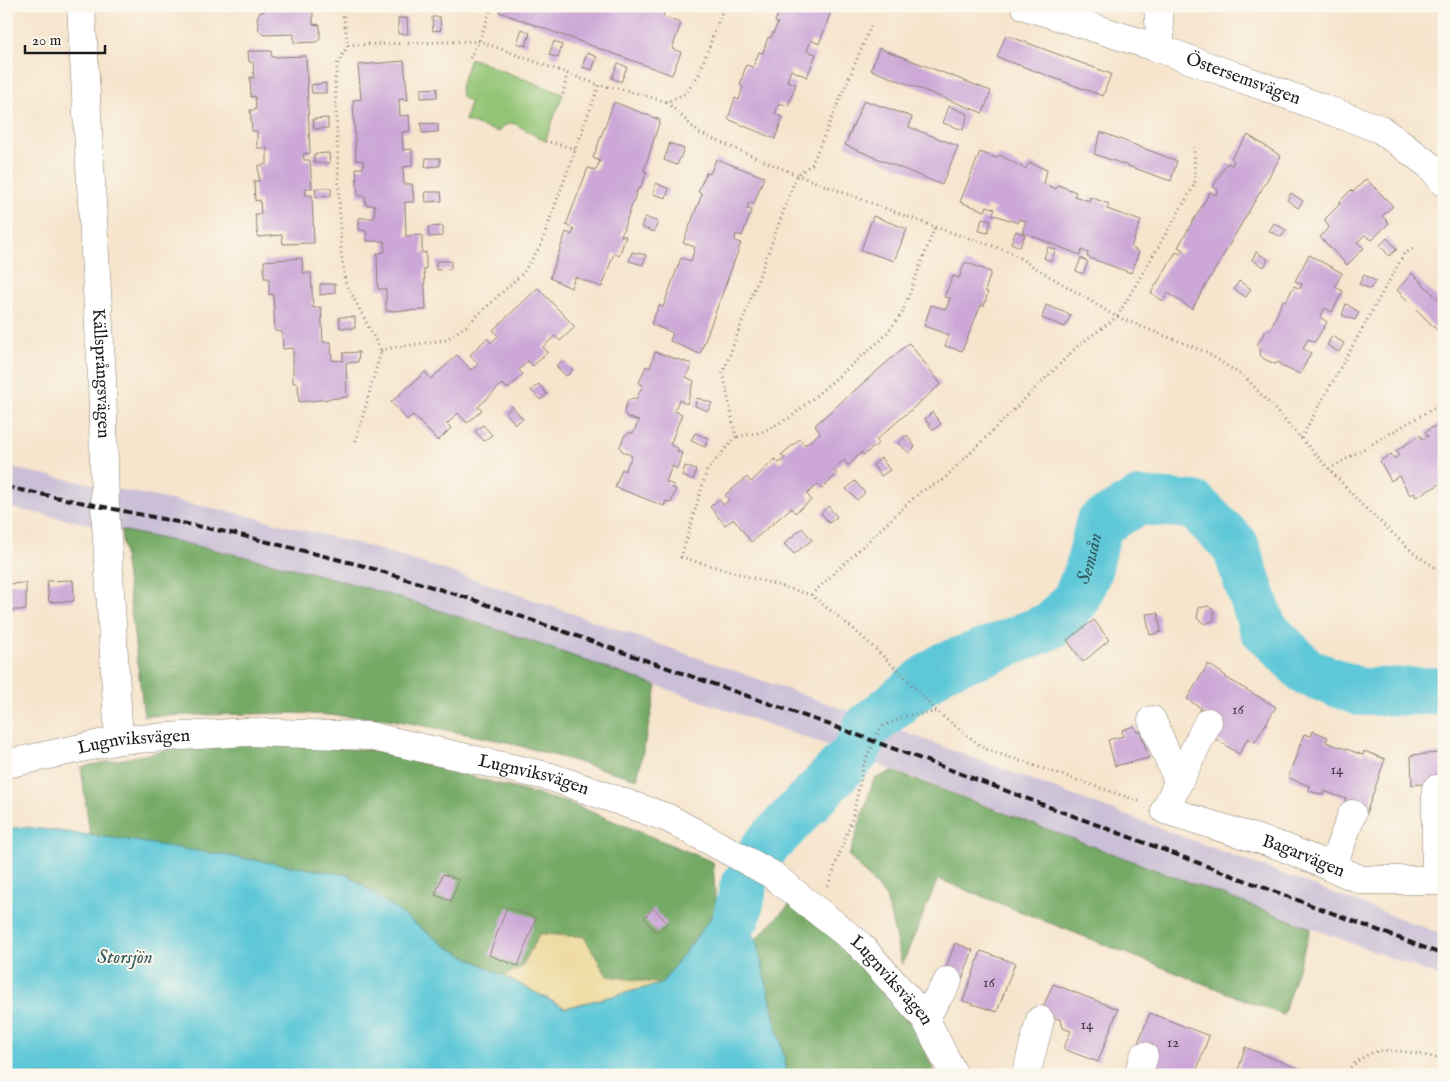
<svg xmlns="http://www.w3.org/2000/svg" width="1450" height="1081" font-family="'IM FELL English',serif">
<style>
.industrial{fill:#cabfd6}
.green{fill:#92c475;stroke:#577048}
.forest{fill:#75aa66;stroke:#486341}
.sand{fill:#eeda9e;stroke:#857b5d}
.water{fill:#5ec8d8;stroke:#3d727a}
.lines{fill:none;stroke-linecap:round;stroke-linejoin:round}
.river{stroke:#5ec8d8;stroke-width:48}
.building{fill:#cca7d7}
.minor-casing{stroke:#898074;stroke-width:29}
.path{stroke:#898074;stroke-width:3;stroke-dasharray:1 4;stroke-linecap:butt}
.minor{stroke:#fff;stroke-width:28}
.rail{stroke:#1c1c1c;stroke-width:4;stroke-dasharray:8 4;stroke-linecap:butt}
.labels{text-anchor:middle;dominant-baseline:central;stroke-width:4;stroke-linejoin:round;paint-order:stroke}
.number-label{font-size:15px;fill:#483f4b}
.street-label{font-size:18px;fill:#1c1c1c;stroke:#fbf7ec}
.water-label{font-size:19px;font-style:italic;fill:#33585e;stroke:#fbf7ec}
</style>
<rect width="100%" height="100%" fill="#fbf7ec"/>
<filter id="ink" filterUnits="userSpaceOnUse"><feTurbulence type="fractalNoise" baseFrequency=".02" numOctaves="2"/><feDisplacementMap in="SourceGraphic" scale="10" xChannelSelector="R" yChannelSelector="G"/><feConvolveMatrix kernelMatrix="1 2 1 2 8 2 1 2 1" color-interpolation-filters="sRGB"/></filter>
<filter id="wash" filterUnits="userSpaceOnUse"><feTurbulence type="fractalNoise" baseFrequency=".0096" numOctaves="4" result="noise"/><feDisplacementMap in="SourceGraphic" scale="20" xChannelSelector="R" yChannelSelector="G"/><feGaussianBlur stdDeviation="1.12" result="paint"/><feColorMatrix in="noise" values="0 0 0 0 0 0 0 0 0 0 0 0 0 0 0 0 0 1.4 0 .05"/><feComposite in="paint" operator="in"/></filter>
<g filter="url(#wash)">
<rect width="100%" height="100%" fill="#f6e4cc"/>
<!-- industrial -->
<path class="industrial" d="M6,467L241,514L370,547L477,580L843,709L1444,935V978L829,746L465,618L232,553L6,507Z"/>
<!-- green -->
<path class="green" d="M470,58L563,94L545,141L513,123L503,126L499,132L465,121L470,102L462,97L460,88Z"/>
<!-- forest -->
<path class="forest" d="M121,530C201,547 281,563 360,586C460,615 559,651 657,686L637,779L507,742L389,719L296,713L144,716Z
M216,741L373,750L572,804L713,862L716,911L661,984L607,976L584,937L540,934L521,968L504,976L446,946L348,875L90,835L81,767Z
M892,771L1311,928L1283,1015L938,879L902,965L886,897L849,856L874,779Z
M790,904L844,943L915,1029L936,1075H788L756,939Z"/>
<!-- sand -->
<path class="sand" d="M540,934L584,937L607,976L661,984L565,1008L504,976L521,968Z"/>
<!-- water -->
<path class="water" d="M25,827L128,840L348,875L446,946L565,1008L661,984L716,911L737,916L756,939L788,1075H6V829Z"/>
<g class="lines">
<!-- river -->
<g class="river">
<path id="s1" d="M763,849L856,752L867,727L921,683L944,666L996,648L1052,625L1075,601L1088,571L1099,524L1139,501L1194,505L1235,545L1263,628L1307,672L1360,692L1444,691"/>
<path d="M737,916L744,885"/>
</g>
</g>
<g id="blocks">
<!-- building -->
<path class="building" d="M264,6H304V9H313V24L320,25V39L316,42L294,43V34L264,35L259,31L257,18L260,12H264Z
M369,6H464V8L369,10Z
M502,6H647L664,13L663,17L681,23L672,49L681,52L672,75L499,12Z
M781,6H833L819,44L811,40L807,51L816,54L807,77L791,70L787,81L796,84L788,106L779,103L775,114L783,117L775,139L728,119L735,98L739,100L743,87L740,85L746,65L753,67L759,52L763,53L768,37L771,38L778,23L775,22Z
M432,17H440L441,30L433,31Z
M398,18H407L408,34H398Z
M522,29L530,33L526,46L517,43Z
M1006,35L1111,74L1103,96L997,57Z
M554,41L562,45L558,58L549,55Z
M879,48L991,91L983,113L871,70Z
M248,51H271L272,57L306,56L310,153L303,154L304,160H310L312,188H305L306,195H312L314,243L283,244L282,235L258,237L255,214H261L260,200L255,201L254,181H259L258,166L267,164V148H257V131H252L250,110H256L255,96L251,97L250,77L254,78L253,62H249Z
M587,53L597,57L592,70L582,67Z
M404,61L408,100L399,99L400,116L409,115L410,131L402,132L403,150L412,149V166L403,167L404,184H412L414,202H405L406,236L422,235V253L426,252V269H424L426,310L386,311V289H378L377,253L385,252L384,241H367L366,231L359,230V218H374L375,205H366L365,196H358L356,168H363L364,161L356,160L353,100L361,99L358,65Z
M618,63L627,67L621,82L612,78Z
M326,83V93H312L311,85Z
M437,88V97L421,98V89Z
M864,100L912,117L909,127L958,146L942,185L845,145Z
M614,102L660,120L644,171L647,172L640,189L638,188L621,236H626L619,256L614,253L602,287L575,277L571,288L550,278L566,232L572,235L574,229L566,225L588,168L596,170L600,161L593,158Z
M949,106L968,114L963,130L943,123Z
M328,118V128L314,129L313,119Z
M421,123L438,124V132L422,133Z
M1101,132L1177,161L1171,181L1094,154Z
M1248,135L1281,156L1192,309L1168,293L1163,301L1151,293L1176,252L1180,254L1183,250L1178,247L1210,192L1216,195L1218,190L1213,187L1227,163L1232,165L1234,161L1231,158Z
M670,143L684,149L677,165L664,160Z
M980,152L996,158L1000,155L1025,169L1030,163L1047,170L1044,184L1056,189L1058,185L1076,192L1074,196L1089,201L1090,197L1109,204L1107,209L1141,221L1131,247L1139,252L1131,273L1087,257L1088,253L1082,250L1080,255L1022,232L1026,221L1019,219L1018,223L992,214L995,209L987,206L985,211L960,202Z
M329,153L330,163H314V154Z
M426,158H440V166L425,167Z
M716,159L764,177L754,204L749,202L747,209L752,210L742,236L736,234L735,241L741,243L700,354L670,341L673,333L651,324L659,305L663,307L681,258L691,261L695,247L683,243L702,194L698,192L706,173L710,174Z
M1366,179L1393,206L1382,216L1389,223L1372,240L1365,235L1357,242L1364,248L1347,265L1320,237L1329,227L1326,223L1325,219L1340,204L1338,203L1351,190L1353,192Z
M656,183L669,189L666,198L653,194Z
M315,188H331V196L316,197Z
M425,192H441L442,201L426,202Z
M1291,193L1303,201L1298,208L1287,200Z
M873,216L907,229L894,261L861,250Z
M645,217L658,222L654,232L641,227Z
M982,218L991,220L988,233L979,231Z
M1274,223L1286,230L1281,237L1269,231Z
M443,226V236L429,237L428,227Z
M1016,231L1025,235L1020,247L1011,243Z
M1387,238L1397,249L1389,256L1380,245Z
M1048,247L1056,250L1051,261L1044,258Z
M632,252L646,255L643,265L629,261Z
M1256,252L1268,259L1264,267L1252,260Z
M1309,255L1342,273L1335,287L1343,291L1332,312L1325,308L1320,317L1327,322L1315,342L1308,339L1303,349L1311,353L1300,374L1281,366L1279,362L1275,364L1264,359L1260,355L1261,351L1257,345L1265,332L1270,330L1283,300L1286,301L1294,286L1300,289L1302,284L1295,281Z
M302,258L303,273H311L313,308L321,307L323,342H331L332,360L343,361V353L359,352L358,362L346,363L347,397L299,402L298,383H293V348L283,349L282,332L275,331L273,294L269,295V278H264V261Z
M1081,258L1088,262L1083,274L1076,271Z
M436,261H451V269L436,270Z
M965,262L991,272L985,291L988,292L984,306L981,305L962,351L945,346L949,335L924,326L931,305L946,309L950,298L944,297L953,276L959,278Z
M1412,273L1444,305V337L1397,290Z
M1364,275L1376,281L1370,289L1359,284Z
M1239,281L1251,289L1246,297L1234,289Z
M320,284H335V293L320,295Z
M538,288L575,327L560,341L555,336L543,347L548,352L533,366L528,361L519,370L523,374L508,389L502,384L478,407L482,410L467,423L458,413L447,424L451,428L438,441L413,415L407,420L391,402L425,372L431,379L457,355L471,370L478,364L470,355L487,338L491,343L498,336L493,330Z
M1346,304L1359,312L1355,320L1342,315Z
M1046,305L1071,315L1065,327L1042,318Z
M339,317H355V328H340Z
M1332,336L1344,343L1339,352L1327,345Z
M909,343L941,384L876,440L879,443L864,455L862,452L848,466L844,460L833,470L837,474L822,489L818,484L807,494L811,500L795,513L791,508L751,542L734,519L725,525L710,507L719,499L723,505L729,500L725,495L747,477L751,482L775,459L779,463L785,458L781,455L800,439L805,445L820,433L815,425Z
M655,352L692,364L686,377L694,381L687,404L679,400L674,411L682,414L670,445L678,448L677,452L682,453L677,469L672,466L666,482L674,485L672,488L676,489L671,503L666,501L664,506L615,487L622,469L625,471L632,456L622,451L620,447L624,436L629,433H633L639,421L627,417L624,412L628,400L634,398L636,399L643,385L639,383L646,366L650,368Z
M563,360L573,370L566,376L556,366Z
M539,384L547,394L540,400L531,390Z
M697,398L712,403L708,411L695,406Z
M512,406L523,419L515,424L506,413Z
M932,412L941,424L933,430L925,419Z
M1444,420V482L1416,497L1414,493L1410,495L1399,476L1391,481L1380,461L1391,454L1395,459L1399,455L1396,451L1420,435L1423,440L1428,436L1425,432Z
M483,425L492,435L484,441L475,431Z
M695,433L708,438L705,447L691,441Z
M907,435L915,447L909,453L898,443Z
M881,458L890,470L881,476L873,465Z
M685,466L696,470L693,480L682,476Z
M855,481L865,493L857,500L846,489Z
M828,506L837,517L829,523L821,513Z
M802,528L812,540L794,554L784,544Z
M73,580L74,601L49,602L47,581Z
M26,583V610H8L9,622H6V584Z
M1208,606L1214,611V620L1205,624L1197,618L1199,608Z
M1158,613L1161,632L1150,635L1146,614Z
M1094,620L1109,640L1083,662L1067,640Z
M1208,664L1226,676L1225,677L1276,707L1255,742L1248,738L1239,754L1213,737L1221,723L1200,711L1201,708L1187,699Z
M1134,726L1137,732L1140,731L1149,758L1115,766L1108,740L1123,736L1122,730Z
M1313,731L1328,737L1326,742L1363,755L1364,751L1385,759L1365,817L1343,807L1346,799L1324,791V795L1309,791L1310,786L1288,778L1304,734L1311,736Z
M1440,753L1442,782L1412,785L1411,755Z
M443,874L459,880L451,901L435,895Z
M507,907L536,918L518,966L489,955Z
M654,908L667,923L657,933L644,918Z
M955,943L973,950L961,982L943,976Z
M981,951L1015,963L997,1012L963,1001Z
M1053,984L1118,1009L1098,1062L1063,1049L1071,1031L1063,1028L1061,1020L1041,1012Z
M1150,1013L1209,1036L1195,1075H1148L1136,1048Z
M1245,1047L1302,1070L1300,1075H1237Z"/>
</g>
</g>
<g filter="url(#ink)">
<use href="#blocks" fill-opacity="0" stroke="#898074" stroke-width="1"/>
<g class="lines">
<defs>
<g id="minor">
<path id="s2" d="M81,6L102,379L105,506L119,740"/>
<path id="s3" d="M1025,6L1161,49L1380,129L1429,165L1444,182"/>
<path d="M1158,6L1161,49"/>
<path d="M1152,720L1178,781"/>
<path id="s4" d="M1208,722L1165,810L1283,847L1362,880H1444"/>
<path id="s5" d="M6,764L119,740L247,732L369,736L551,777L668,818L771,874L859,944L925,1018L954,1075"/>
<path d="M1332,868L1352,814"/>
<path d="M1436,881V789"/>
<path d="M925,1018L948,981"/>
<path d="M1026,1075L1040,1020"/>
<path d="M1138,1075L1144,1056"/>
</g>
</defs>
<!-- minor casing -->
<use href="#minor" class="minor-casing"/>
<!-- path -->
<path class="path" d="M342,6L348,45L338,63L335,79L341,252L345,281L381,351L355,444
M871,26L812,164L797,175L723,373L736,437L707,470L681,557L811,595L856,631L903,675L937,712L985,749L1139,801
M348,45L479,41L599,85
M470,58L479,41L492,6
M563,94L567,74
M667,102L699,133L797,175L935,227L902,313L883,338L791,417L762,432L736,437
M545,141L576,149
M935,227L1008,251L1117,317L1195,184L1194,147
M381,351L390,348L445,340L466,326L523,273L540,247L599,85L626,90L667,102L686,93L699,74L724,6
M1301,438L1404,254L1414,248
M1329,469L1444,402
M811,595L920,492L943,480L1079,345L1117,317L1206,352L1247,379L1362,505L1416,555L1444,573
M828,886L853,816L864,763L881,727L909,715L936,712
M1344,1075C1352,1064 1366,1053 1380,1051C1398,1049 1426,1055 1444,1060"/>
<!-- minor -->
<use href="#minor" class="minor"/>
<!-- rail -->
<path class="rail" d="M6,487L236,534L364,566L471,599L836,727L1444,955"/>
</g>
</g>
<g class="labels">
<!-- number labels -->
<g class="number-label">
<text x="1238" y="709">16</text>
<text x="1337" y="769">14</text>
<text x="989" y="982">16</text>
<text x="1087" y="1024">14</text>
<text x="1173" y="1042">12</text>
</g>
<!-- street labels -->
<g class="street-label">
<text stroke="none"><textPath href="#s3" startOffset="230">Östersemsvägen</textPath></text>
<text stroke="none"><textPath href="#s2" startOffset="368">Källsprångsvägen</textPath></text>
<text stroke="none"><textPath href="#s5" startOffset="130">Lugnviksvägen</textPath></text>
<text stroke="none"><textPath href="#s5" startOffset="535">Lugnviksvägen</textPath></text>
<text stroke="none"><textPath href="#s4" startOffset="244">Bagarvägen</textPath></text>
<text stroke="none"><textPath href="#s5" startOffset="955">Lugnviksvägen</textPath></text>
</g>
<!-- water labels -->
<g class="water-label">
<text stroke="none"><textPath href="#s1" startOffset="454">Semsån</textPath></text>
<text x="125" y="958">Storsjön</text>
</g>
</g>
<!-- margin -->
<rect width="1450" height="1081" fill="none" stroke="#fbf7ec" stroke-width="25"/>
<!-- scale -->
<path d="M25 45v8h80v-8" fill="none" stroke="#1c1c1c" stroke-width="2.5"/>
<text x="32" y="45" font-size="15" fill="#1c1c1c" stroke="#fbf7ec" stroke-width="4" paint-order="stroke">20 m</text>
</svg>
